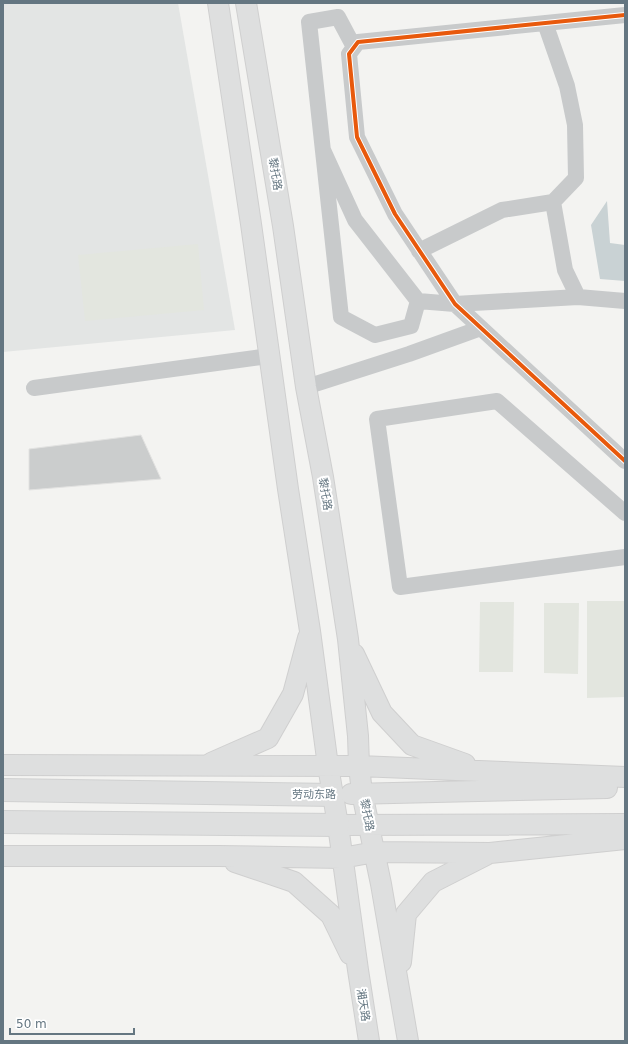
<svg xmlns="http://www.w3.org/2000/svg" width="628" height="1044" font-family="'DejaVu Sans','Noto Sans SC',sans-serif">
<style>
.built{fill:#e3e5e4}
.green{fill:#e3e6df}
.water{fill:#c9d2d4}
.building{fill:#cbcdcd;stroke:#e2e2e1}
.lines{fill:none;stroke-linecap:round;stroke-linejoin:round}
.major-casing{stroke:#cfcfcf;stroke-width:22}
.highway-casing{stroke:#d0d1d1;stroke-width:24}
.minor{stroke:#c8cacb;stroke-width:16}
.major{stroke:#dedfdf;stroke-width:20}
.highway{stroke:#dedfdf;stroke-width:22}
.cycleway-casing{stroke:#fff;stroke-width:6}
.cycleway{stroke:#e8590c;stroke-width:4}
.labels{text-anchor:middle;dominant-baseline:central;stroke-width:4;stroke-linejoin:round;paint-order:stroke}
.street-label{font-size:11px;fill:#647681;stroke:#fff}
</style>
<rect width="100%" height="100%" fill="#f3f3f1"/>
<!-- built -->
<path class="built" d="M3,3H178L235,330L3,352Z"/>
<!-- green -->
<path class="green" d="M198,244L204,310L85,321L78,255Z
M587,601H625V697L587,698Z
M480,602H514L513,672H479Z
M544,603H579L578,674L544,673Z"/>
<!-- water -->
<path class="water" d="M607,201L610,243L625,245V281L600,279L591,225Z"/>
<!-- building -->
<path class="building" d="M141,435L161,479L29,490V449Z"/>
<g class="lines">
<defs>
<path id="major" d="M218,3L251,224L288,489L310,631L328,766L338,825L358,970L369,1041
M246,3L283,226L306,387L323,477L348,639L358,736L359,766L362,793L381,884L408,1041
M354,654L382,713L412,745L465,764
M211,763L268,738L293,694L308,638
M3,765L359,766L625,777
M351,794L607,788
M338,825L625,824
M3,856H218L342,858L375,852L490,853L625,839
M235,862L294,882L331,915L350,954
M401,962L406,914L433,882L486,855"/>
<path id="highway" d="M3,790L333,795
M3,822L338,825"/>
</defs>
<!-- major casing -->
<use href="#major" class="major-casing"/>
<!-- highway casing -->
<use href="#highway" class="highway-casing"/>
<!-- minor -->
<path class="minor" d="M625,15L358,42L349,54L357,137L395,214L455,304L625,461
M545,23L567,86L575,125L576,178L553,202L565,270L578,297L625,301
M323,150L355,220L418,301L411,326L375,335L341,317L309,22L338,17L354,47
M419,251L502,210L553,202
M418,301L455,304L578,297
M306,387L409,354L481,328
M34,388L269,356
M625,513L497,401L377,419L400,587L625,557"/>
<!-- major -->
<use href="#major" class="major"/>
<!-- highway -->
<use href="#highway" class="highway"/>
<defs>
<path id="cycleway" d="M625,15L358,42L349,54L357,137L395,214L455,304L625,461"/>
</defs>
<!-- cycleway casing -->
<use href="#cycleway" class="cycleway-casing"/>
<!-- cycleway -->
<use href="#cycleway" class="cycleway"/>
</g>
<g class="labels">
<!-- street labels -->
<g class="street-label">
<text transform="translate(275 174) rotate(81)">黎托路</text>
<text transform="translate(325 494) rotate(81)">黎托路</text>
<text x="314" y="794">劳动东路</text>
<text transform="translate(367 815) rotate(79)">黎托路</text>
<text transform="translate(363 1005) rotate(81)">湘天路</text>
</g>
</g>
<!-- border -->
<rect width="628" height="1044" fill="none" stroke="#647681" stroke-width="8"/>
<!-- scale -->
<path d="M10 1028v6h124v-6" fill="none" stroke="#647681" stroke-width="2"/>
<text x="16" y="1028" font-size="12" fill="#647681" stroke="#ffffff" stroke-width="3" paint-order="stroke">50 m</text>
</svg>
